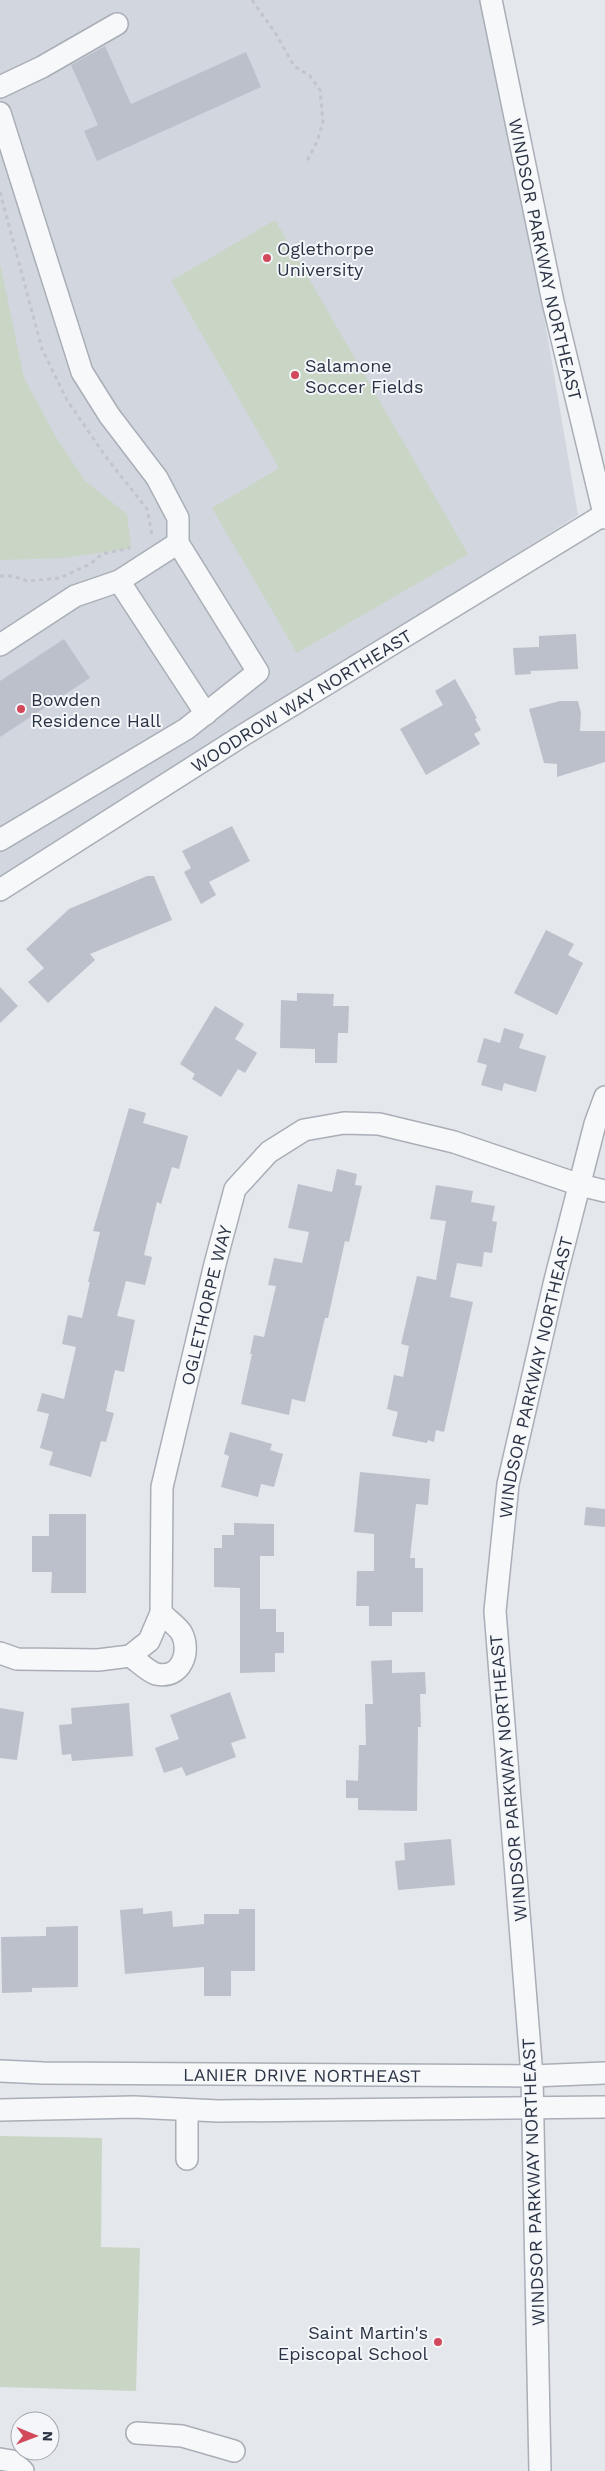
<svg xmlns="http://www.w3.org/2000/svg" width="605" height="2471" font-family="'Work Sans',sans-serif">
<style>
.built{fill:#d2d6de}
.green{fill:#c9d6c5}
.building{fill:#bbc0ca}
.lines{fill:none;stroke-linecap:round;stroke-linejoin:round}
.minor-casing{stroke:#a9aeb7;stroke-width:24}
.path{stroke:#c2c5cb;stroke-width:3;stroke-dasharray:4 4;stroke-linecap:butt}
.minor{stroke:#f7f8fa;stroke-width:21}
.poi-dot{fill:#d1495b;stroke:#f4f6f9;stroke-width:2}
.labels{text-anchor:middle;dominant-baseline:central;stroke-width:4;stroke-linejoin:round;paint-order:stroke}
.poi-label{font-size:18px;fill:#2b3445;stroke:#f4f6f9;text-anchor:start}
.street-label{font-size:18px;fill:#2b3445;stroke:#f4f6f9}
</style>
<rect width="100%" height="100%" fill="#e4e7ec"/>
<!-- built -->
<path class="built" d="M0,0H490L578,515L0,883Z"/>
<!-- green -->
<path class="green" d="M275,220L468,554L297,653L212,508L279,468L171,281Z
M0,263L24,378L57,439L85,481L127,514L131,548L65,558L0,560Z
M0,2136L102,2138L101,2247L140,2248L136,2391L0,2387Z"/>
<!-- building -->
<path class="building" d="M105,46L131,104L246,52L261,87L97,161L84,131L98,125L71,65Z
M576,634L578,669L530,671L531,674L515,675L513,648L539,647V636Z
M64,639L90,678L0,737V681Z
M455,679L477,718L475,719L481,730L474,734L480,744L426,775L400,729L443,705L435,691Z
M560,701H578L581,713L580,731H605V762L557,777V764L544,763L529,709Z
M232,826L250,861L209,882L216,895L201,904L184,872L191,868L182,851Z
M147,876H154L172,920L90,954L95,960L48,1003L28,982L44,968L26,949L69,909Z
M546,930L574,944L568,955L583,963L557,1015L514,993Z
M0,987L18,1006L0,1023Z
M297,993L334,994L333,1006H349L348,1033H338L337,1063H315V1049L280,1048L281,1000L297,1001Z
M215,1006L244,1024L235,1039L257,1053L245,1073L238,1069L221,1097L192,1079L195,1074L180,1064Z
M504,1028L524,1034L519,1048L546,1056L536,1092L504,1083L502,1091L481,1085L487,1065L477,1062L484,1038L500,1043Z
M129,1108L146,1113L143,1123L188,1136L179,1169L172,1167L161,1204L157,1202L144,1255L152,1257L145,1285L126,1281L117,1316L135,1320L124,1372L115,1370L106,1411L114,1413L106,1442L101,1441L91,1477L49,1465L53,1452L40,1448L49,1414L37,1411L42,1393L64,1399L76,1347L62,1344L68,1315L82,1318L90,1282H88L100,1232L93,1231Z
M337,1169L357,1174L355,1185L362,1186L349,1242L345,1241L328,1318H325L305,1402L292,1399L289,1415L241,1404L252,1354H250L254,1335L264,1337L276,1286L268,1285L274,1258L302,1263L309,1232L288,1228L298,1184L332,1192Z
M436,1185L473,1191L471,1202L495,1206L492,1221L497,1222L492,1253L484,1252L482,1267L457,1263L450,1297L473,1302L444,1432L436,1430L434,1442L428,1440L427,1443L392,1436L398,1412L387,1409L394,1375L403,1377L409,1346L401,1344L417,1276L436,1280L446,1221L430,1219Z
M230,1432L272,1444L270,1450L283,1454L274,1487L261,1484L258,1497L221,1487L229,1456L224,1454Z
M360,1472L430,1479L428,1505L416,1504L410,1558H415V1568H423V1612H392V1626H369V1606H356L357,1571H374V1534L354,1532Z
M586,1507L605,1509V1527L584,1525Z
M49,1514H86V1593H51L52,1572H32V1536H49Z
M234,1523L274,1524V1556H260V1609H276V1632H284V1653H275V1672L240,1673V1588L214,1587V1548H222V1535H234Z
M392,1660V1673L425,1672L426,1694H420L421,1727H418L417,1811L358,1810V1798H346V1780L358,1781L359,1745H366L365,1704H373L371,1661Z
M230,1692L246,1738L231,1743L236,1757L186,1776L182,1767L164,1773L155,1748L179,1739L170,1715Z
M129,1703L133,1756L72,1761L71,1754L62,1755L59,1725L72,1724L71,1708Z
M0,1708L24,1712L17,1760L0,1758Z
M451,1839L455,1885L398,1890L395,1861L405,1860L404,1843Z
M143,1908V1914L172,1911L173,1927L204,1924V1914H239V1909H255V1971H231V1996H204V1967L125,1974L120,1910Z
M78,1926V1987L32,1988V1992L2,1993L1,1937L46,1936V1927Z"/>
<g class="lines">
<defs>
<g id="minor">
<path id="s1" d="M491,0L553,302L605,518"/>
<path d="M0,87L42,67L117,24"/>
<path d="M0,113L82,372L109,415L157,478L178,518V543L258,672L186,729L0,840"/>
<path d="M119,581L206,714"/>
<path d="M0,645L75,596L119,581L178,543"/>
<path id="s2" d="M0,890L245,734L605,514"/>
<path id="s3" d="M0,1653L17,1659L98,1660L130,1656L149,1641L161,1613L162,1487L215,1264L235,1189L269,1152L304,1130L344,1123L379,1124L454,1142L580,1185L605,1191"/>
<path d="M130,1656C138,1661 147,1671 156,1674C181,1680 192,1651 181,1632C176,1625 167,1619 161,1613"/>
<path id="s4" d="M0,2071L43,2073L532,2076L605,2073"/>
<path d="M0,2110L134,2107L219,2111L605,2107"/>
<path d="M187,2159V2110"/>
<path d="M137,2433L182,2436L234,2451"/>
<path d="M0,2459L12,2461L23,2471"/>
<path id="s5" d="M540,2471L532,2076L495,1611L508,1484L555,1280L595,1124L605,1097"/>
</g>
</defs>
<!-- minor casing -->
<use href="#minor" class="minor-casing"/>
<!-- path -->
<path class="path" d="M252,0L276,34L294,66L310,76L320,90L323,122L317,142L307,161
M0,192L42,349L67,400L106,457L147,509L152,535
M0,576H13L27,581L60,578L90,564L102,554L130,548"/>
<!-- minor -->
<use href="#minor" class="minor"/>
</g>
<!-- markers -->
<g class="poi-dot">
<circle cx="267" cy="258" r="5"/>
<circle cx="295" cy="375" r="5"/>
<circle cx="21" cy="709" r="5"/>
<circle cx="438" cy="2342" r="5"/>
</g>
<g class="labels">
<!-- poi labels -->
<g class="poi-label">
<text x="277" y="248">Oglethorpe<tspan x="277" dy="21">University</tspan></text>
<text x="305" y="365">Salamone<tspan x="305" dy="21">Soccer Fields</tspan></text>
<text x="31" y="699">Bowden<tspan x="31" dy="21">Residence Hall</tspan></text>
<text x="428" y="2332" text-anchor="end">Saint Martin's<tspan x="428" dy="21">Episcopal School</tspan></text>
</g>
<!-- street labels -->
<g class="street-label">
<text stroke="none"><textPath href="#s1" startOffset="265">WINDSOR PARKWAY NORTHEAST</textPath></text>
<text stroke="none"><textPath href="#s2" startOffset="356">WOODROW WAY NORTHEAST</textPath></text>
<text stroke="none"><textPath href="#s3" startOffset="499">OGLETHORPE WAY</textPath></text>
<text stroke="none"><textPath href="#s5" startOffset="1099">WINDSOR PARKWAY NORTHEAST</textPath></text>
<text transform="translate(508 1778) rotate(-95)">WINDSOR PARKWAY NORTHEAST</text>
<text stroke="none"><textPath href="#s4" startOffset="302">LANIER DRIVE NORTHEAST</textPath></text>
<text transform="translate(533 2182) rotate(-92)">WINDSOR PARKWAY NORTHEAST</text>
</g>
</g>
<!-- north arrow -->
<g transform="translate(35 2436) rotate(91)"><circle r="24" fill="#f4f6f9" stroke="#a4a8b1"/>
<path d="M0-4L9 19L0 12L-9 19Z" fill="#d1495b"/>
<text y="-8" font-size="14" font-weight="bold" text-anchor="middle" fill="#2b3445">N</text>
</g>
</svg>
